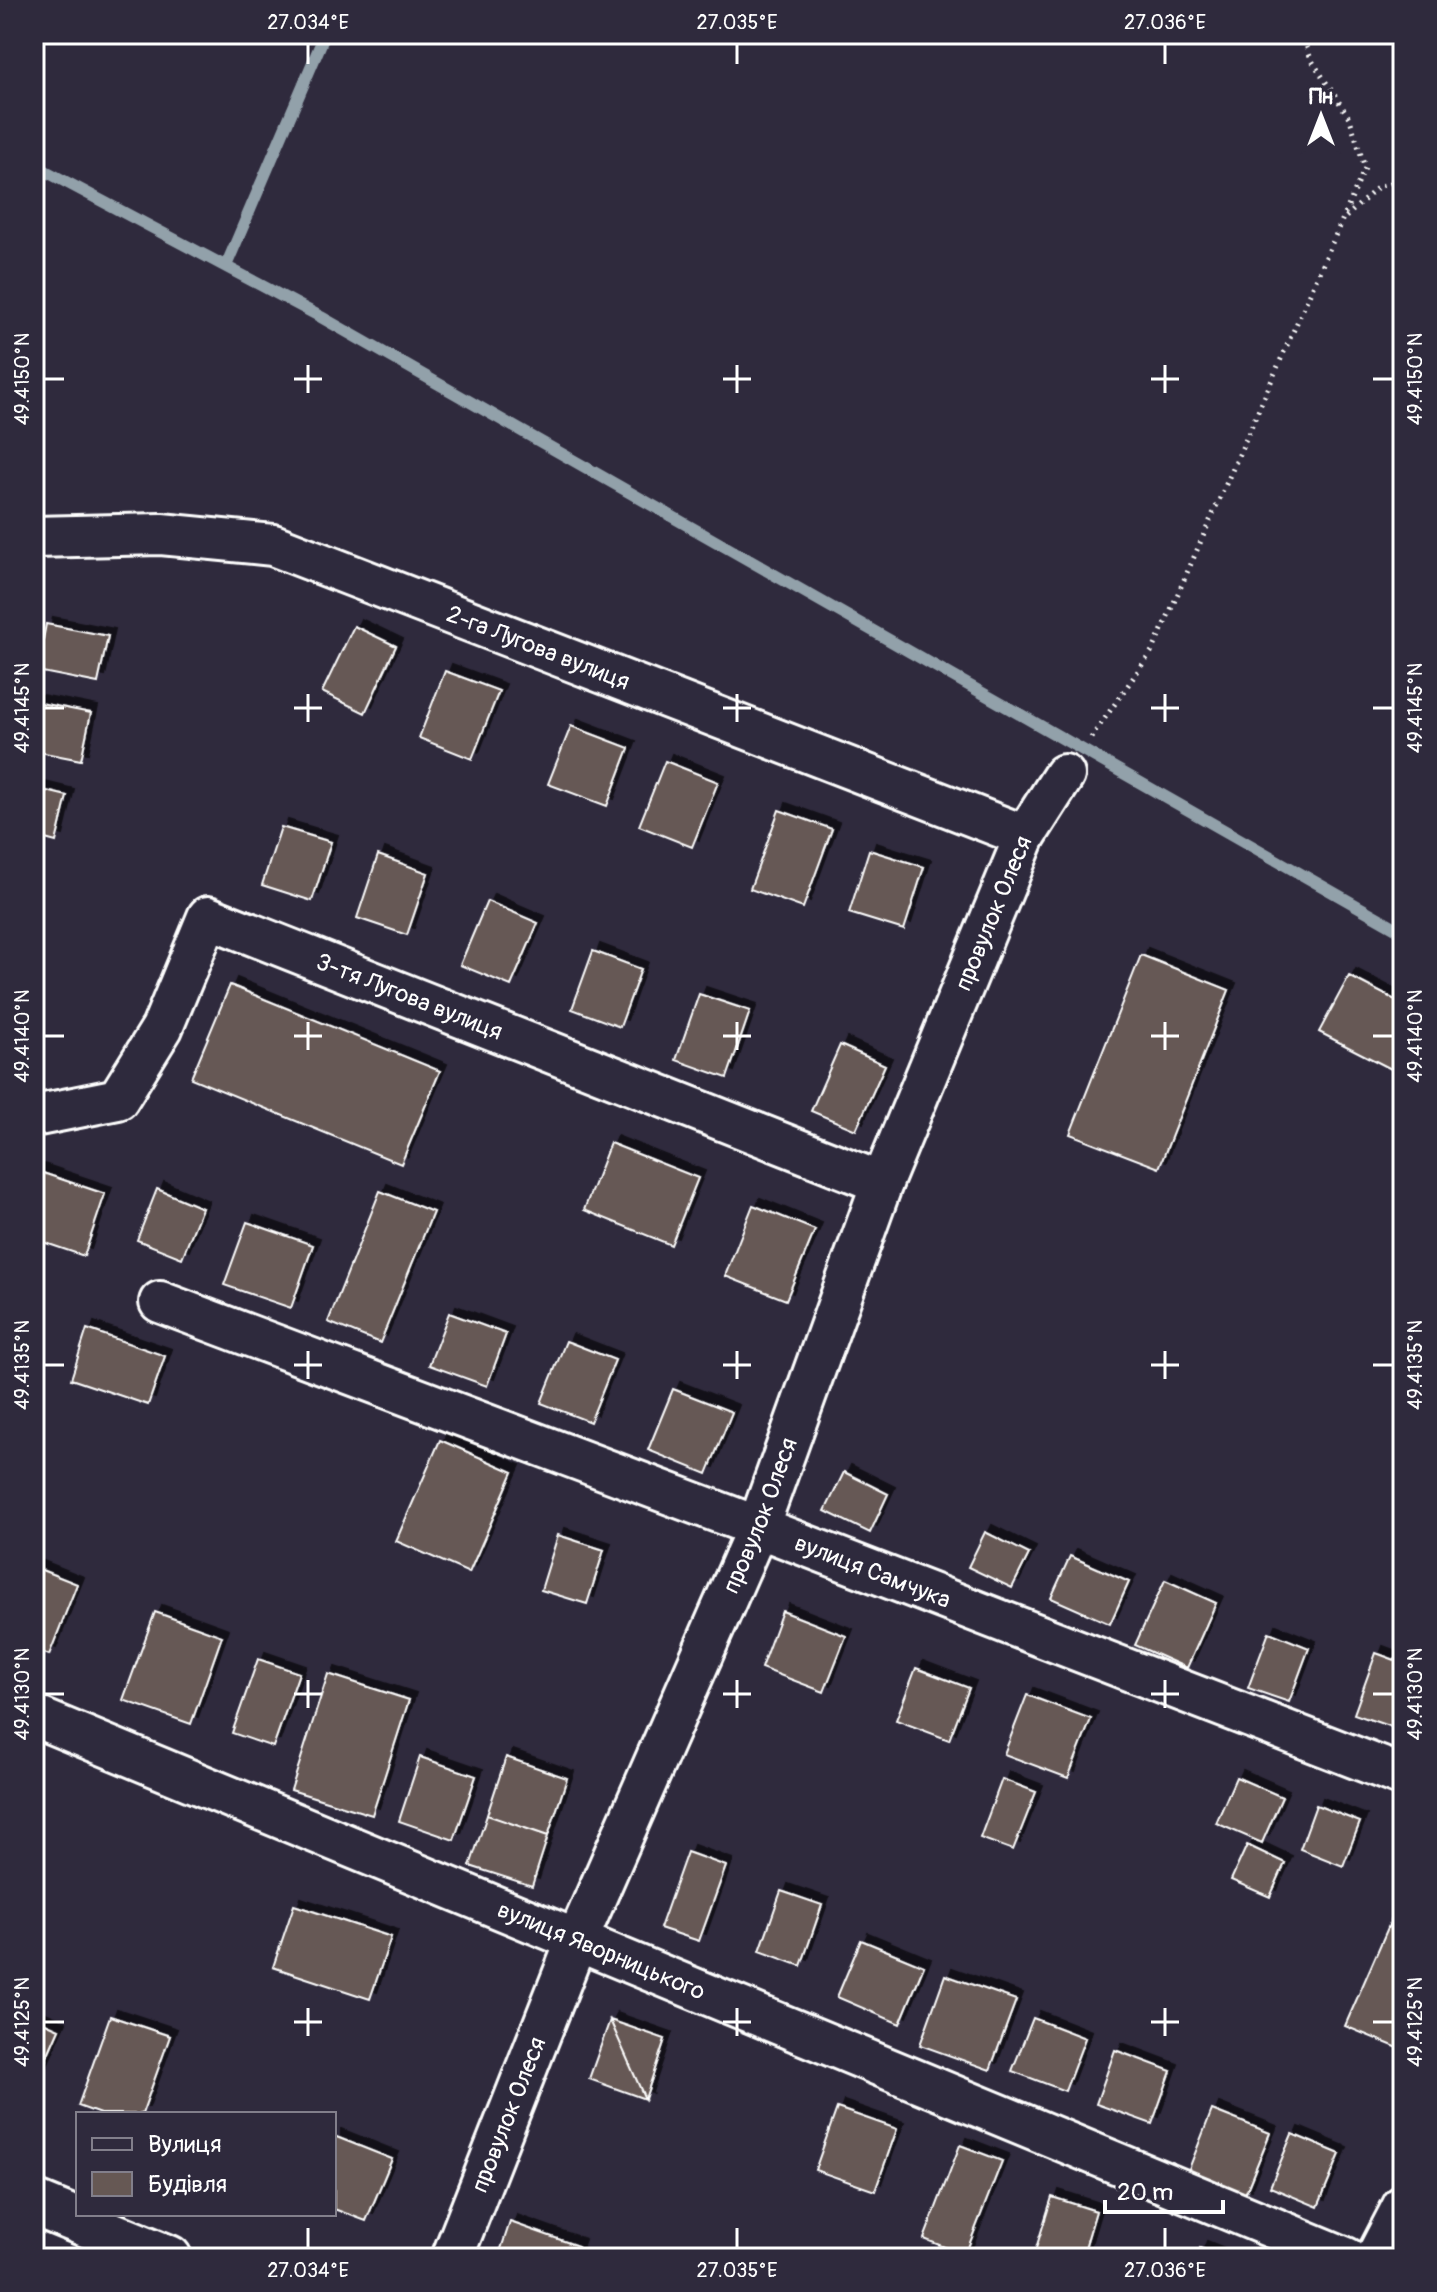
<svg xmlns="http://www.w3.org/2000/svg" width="1437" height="2292" font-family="Pangolin,sans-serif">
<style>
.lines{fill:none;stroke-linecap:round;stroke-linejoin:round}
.stream{stroke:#92a1aa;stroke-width:12}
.building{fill:#665854;stroke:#fff;stroke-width:2;filter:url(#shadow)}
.street-casing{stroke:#fff;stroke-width:46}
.secondary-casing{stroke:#fff;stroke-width:50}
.path{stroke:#fff;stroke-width:5;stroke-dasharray:2 6;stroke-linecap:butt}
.street{stroke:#2f2a3d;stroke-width:40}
.secondary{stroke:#2f2a3d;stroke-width:44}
.ticks{fill:none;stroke:#fff;stroke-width:3}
.labels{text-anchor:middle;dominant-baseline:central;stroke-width:6;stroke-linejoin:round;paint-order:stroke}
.street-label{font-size:24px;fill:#fff;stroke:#2f2a3d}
.neatline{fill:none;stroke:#fff;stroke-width:3}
.ticks-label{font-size:20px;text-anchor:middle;fill:#fff}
</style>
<defs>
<filter id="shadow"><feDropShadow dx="7" dy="-7" stdDeviation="0" flood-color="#0009"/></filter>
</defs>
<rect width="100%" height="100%" fill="#2f2a3d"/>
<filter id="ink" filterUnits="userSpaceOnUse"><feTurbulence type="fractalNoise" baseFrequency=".0125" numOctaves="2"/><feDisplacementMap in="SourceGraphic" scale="16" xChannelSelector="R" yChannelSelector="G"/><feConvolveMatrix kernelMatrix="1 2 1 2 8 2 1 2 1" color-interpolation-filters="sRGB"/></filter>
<g filter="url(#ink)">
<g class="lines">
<!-- stream -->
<path class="stream" d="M34,165L321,317L1403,932
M226,266L325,34"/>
</g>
<!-- building -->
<path class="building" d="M46,624L108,636L98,683L37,671Z
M354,626L396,646L365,713L322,692Z
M445,671L499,691L472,759L419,738Z
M35,702L91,713L81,760L34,751Z
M571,726L629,748L607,806L548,784Z
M665,761L718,782L692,847L639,826Z
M34,788L67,796L56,842L34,836Z
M779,810L832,829L803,908L750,889Z
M281,827L331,842L312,901L262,885Z
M869,850L924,867L904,930L849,913Z
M378,855L428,873L407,935L357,918Z
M487,901L538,923L511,986L460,965Z
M593,951L641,969L620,1027L572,1009Z
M1141,955L1229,990L1159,1168L1070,1134Z
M1349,976L1403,1004V1075L1319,1032Z
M230,985L440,1071L401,1164L191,1078Z
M699,994L750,1011L727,1078L676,1060Z
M840,1045L885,1065L856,1130L811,1111Z
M610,1143L698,1178L671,1245L584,1210Z
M37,1171L105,1194L84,1256L34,1239V1179Z
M157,1189L202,1208L182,1258L137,1240Z
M380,1191L433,1212L380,1343L328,1322Z
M753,1205L815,1230L786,1300L725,1276Z
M247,1222L313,1245L291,1308L224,1285Z
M449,1313L506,1334L487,1386L429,1365Z
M87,1329L165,1356L148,1405L71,1379Z
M566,1341L615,1360L590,1422L541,1403Z
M673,1389L732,1412L707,1474L648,1450Z
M440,1440L513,1472L469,1573L396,1541Z
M844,1472L888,1494L870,1533L825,1511Z
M985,1532L1029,1554L1012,1588L968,1567Z
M558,1535L604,1550L587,1604L541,1590Z
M1070,1556L1129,1582L1110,1624L1051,1598Z
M34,1567L77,1584L49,1655L34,1649Z
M1165,1580L1216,1603L1187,1668L1135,1645Z
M782,1611L846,1636L824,1692L761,1668Z
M155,1612L222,1636L191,1724L123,1700Z
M1269,1632L1309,1648L1289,1702L1248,1688Z
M1376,1653L1403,1663V1731L1354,1714Z
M258,1659L299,1673L273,1747L232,1733Z
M916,1668L969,1688L949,1740L896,1720Z
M328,1674L409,1700L372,1815L291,1790Z
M1027,1695L1091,1719L1068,1778L1004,1754Z
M420,1757L476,1776L454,1840L399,1821Z
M506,1757L567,1778L548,1836L487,1815Z
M1236,1777L1282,1797L1262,1843L1216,1823Z
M1002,1779L1036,1792L1013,1850L980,1838Z
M1316,1805L1360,1822L1343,1866L1300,1849Z
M487,1815L548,1836L532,1886L470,1866Z
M1247,1845L1285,1863L1270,1897L1231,1880Z
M687,1852L726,1866L699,1941L660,1928Z
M781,1891L822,1905L801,1966L760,1951Z
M1403,1892V1931L1389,1925Z
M294,1905L391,1937L370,1999L273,1967Z
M1389,1925L1403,1931V2050L1345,2026Z
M861,1940L924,1966L900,2024L837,1997Z
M945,1975L1016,2000L990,2070L920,2045Z
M110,2016L170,2036L142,2114H100L78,2106Z
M34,2018L59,2029L37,2079L34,2078Z
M1033,2018L1085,2038L1065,2091L1012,2071Z
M610,2020L645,2099L589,2079Z
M610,2020L665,2039L645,2099Z
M1115,2050L1171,2071L1152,2124L1096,2104Z
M837,2108L897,2129L875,2191L815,2170Z
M1212,2110L1270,2133L1244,2197L1187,2174Z
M1292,2134L1340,2154L1318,2207L1270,2187Z
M334,2136L392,2159L366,2221L334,2209Z
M960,2145L1002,2161L965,2255L924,2239Z
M1052,2197L1096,2211L1082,2258H1033Z
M510,2222L578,2246L574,2258H498Z
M1200,2248L1225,2258H1196Z"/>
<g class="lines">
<defs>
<g id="street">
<path id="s1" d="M34,537L161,534L273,545L1025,836"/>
<path id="s2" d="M34,1116L118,1099L162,1028L208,917L882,1183"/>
<path id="s3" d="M160,1302L758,1527L1403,1776"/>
<path id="s4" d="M34,1716L1346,2258"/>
<path id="s5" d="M452,2258L577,1940L758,1527L882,1183L1025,836L1064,775"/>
<path d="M1376,2258L1403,2206"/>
</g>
<path id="secondary" d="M34,2203L169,2258"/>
</defs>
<!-- street casing -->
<use href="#street" class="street-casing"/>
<!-- secondary casing -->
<use href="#secondary" class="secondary-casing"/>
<!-- path -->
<path class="path" d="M1346,217L1379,186L1403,180
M1091,738L1154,648L1365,168L1350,119L1311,59L1302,34"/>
<!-- street -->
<use href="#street" class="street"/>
<!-- secondary -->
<use href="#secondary" class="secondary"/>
</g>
</g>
<!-- ticks -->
<path class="ticks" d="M308,44V64M737,44V64M1165,44V64M308,365V393M737,365V393M1165,365V393M44,379H64M294,379H322M723,379H751M1151,379H1179M1373,379H1393M308,694V722M737,694V722M1165,694V722M44,708H64M294,708H322M723,708H751M1151,708H1179M1373,708H1393M308,1022V1050M737,1022V1050M1165,1022V1050M44,1036H64M294,1036H322M723,1036H751M1151,1036H1179M1373,1036H1393M308,1351V1379M737,1351V1379M1165,1351V1379M44,1365H64M294,1365H322M723,1365H751M1151,1365H1179M1373,1365H1393M308,1680V1708M737,1680V1708M1165,1680V1708M44,1694H64M294,1694H322M723,1694H751M1151,1694H1179M1373,1694H1393M308,2008V2036M737,2008V2036M1165,2008V2036M44,2022H64M294,2022H322M723,2022H751M1151,2022H1179M1373,2022H1393M308,2228V2248M737,2228V2248M1165,2228V2248"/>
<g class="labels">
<!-- street labels -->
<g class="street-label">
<text stroke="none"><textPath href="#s1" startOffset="524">2-га Лугова вулиця</textPath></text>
<text stroke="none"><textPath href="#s5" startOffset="1450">провулок Олеся</textPath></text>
<text stroke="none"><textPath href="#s2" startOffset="506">3-тя Лугова вулиця</textPath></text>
<text stroke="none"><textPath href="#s5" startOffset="804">провулок Олеся</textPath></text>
<text stroke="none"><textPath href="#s3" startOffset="762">вулиця Самчука</textPath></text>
<text stroke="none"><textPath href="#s4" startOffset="614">вулиця Яворницького</textPath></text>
<text stroke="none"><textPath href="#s5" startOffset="154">провулок Олеся</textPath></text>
</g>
</g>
<!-- margin -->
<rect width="1437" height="2292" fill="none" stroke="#2f2a3d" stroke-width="88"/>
<!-- legend -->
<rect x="76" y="2112" width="260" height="104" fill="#2f2a3d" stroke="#827f8b" stroke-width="2"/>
<rect x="92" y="2138" width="40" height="12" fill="#2f2a3d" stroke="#827f8b" stroke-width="2"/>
<text x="148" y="2152" font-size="24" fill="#ffffff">Вулиця</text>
<rect x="92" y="2172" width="40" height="24" fill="#665854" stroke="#827f8b" stroke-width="2"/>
<text x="148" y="2192" font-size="24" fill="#ffffff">Будівля</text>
<!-- north arrow -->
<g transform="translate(1321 116)" stroke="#2f2a3d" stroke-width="6" paint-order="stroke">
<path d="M0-6L14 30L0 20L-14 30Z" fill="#ffffff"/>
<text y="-12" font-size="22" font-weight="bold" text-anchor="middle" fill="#ffffff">Пн</text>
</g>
<!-- scale -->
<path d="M1105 2200v12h118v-12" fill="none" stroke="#ffffff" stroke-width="4"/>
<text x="1117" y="2200" font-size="24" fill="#ffffff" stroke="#2f2a3d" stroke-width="6" paint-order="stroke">20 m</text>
<rect x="44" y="44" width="1349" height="2204" class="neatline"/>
<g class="ticks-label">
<text x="308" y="29">27.034°E</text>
<text x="737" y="29">27.035°E</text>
<text x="1165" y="29">27.036°E</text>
<text transform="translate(22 379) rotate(-90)" y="7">49.4150°N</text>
<text transform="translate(1415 379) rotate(-90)" y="7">49.4150°N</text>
<text transform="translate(22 708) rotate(-90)" y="7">49.4145°N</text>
<text transform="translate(1415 708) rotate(-90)" y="7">49.4145°N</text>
<text transform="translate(22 1036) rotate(-90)" y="7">49.4140°N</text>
<text transform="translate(1415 1036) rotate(-90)" y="7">49.4140°N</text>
<text transform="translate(22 1365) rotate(-90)" y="7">49.4135°N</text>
<text transform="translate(1415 1365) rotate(-90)" y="7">49.4135°N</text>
<text transform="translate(22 1694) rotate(-90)" y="7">49.4130°N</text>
<text transform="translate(1415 1694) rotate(-90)" y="7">49.4130°N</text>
<text transform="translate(22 2022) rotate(-90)" y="7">49.4125°N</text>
<text transform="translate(1415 2022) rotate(-90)" y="7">49.4125°N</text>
<text x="308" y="2277">27.034°E</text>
<text x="737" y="2277">27.035°E</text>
<text x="1165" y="2277">27.036°E</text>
</g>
</svg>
